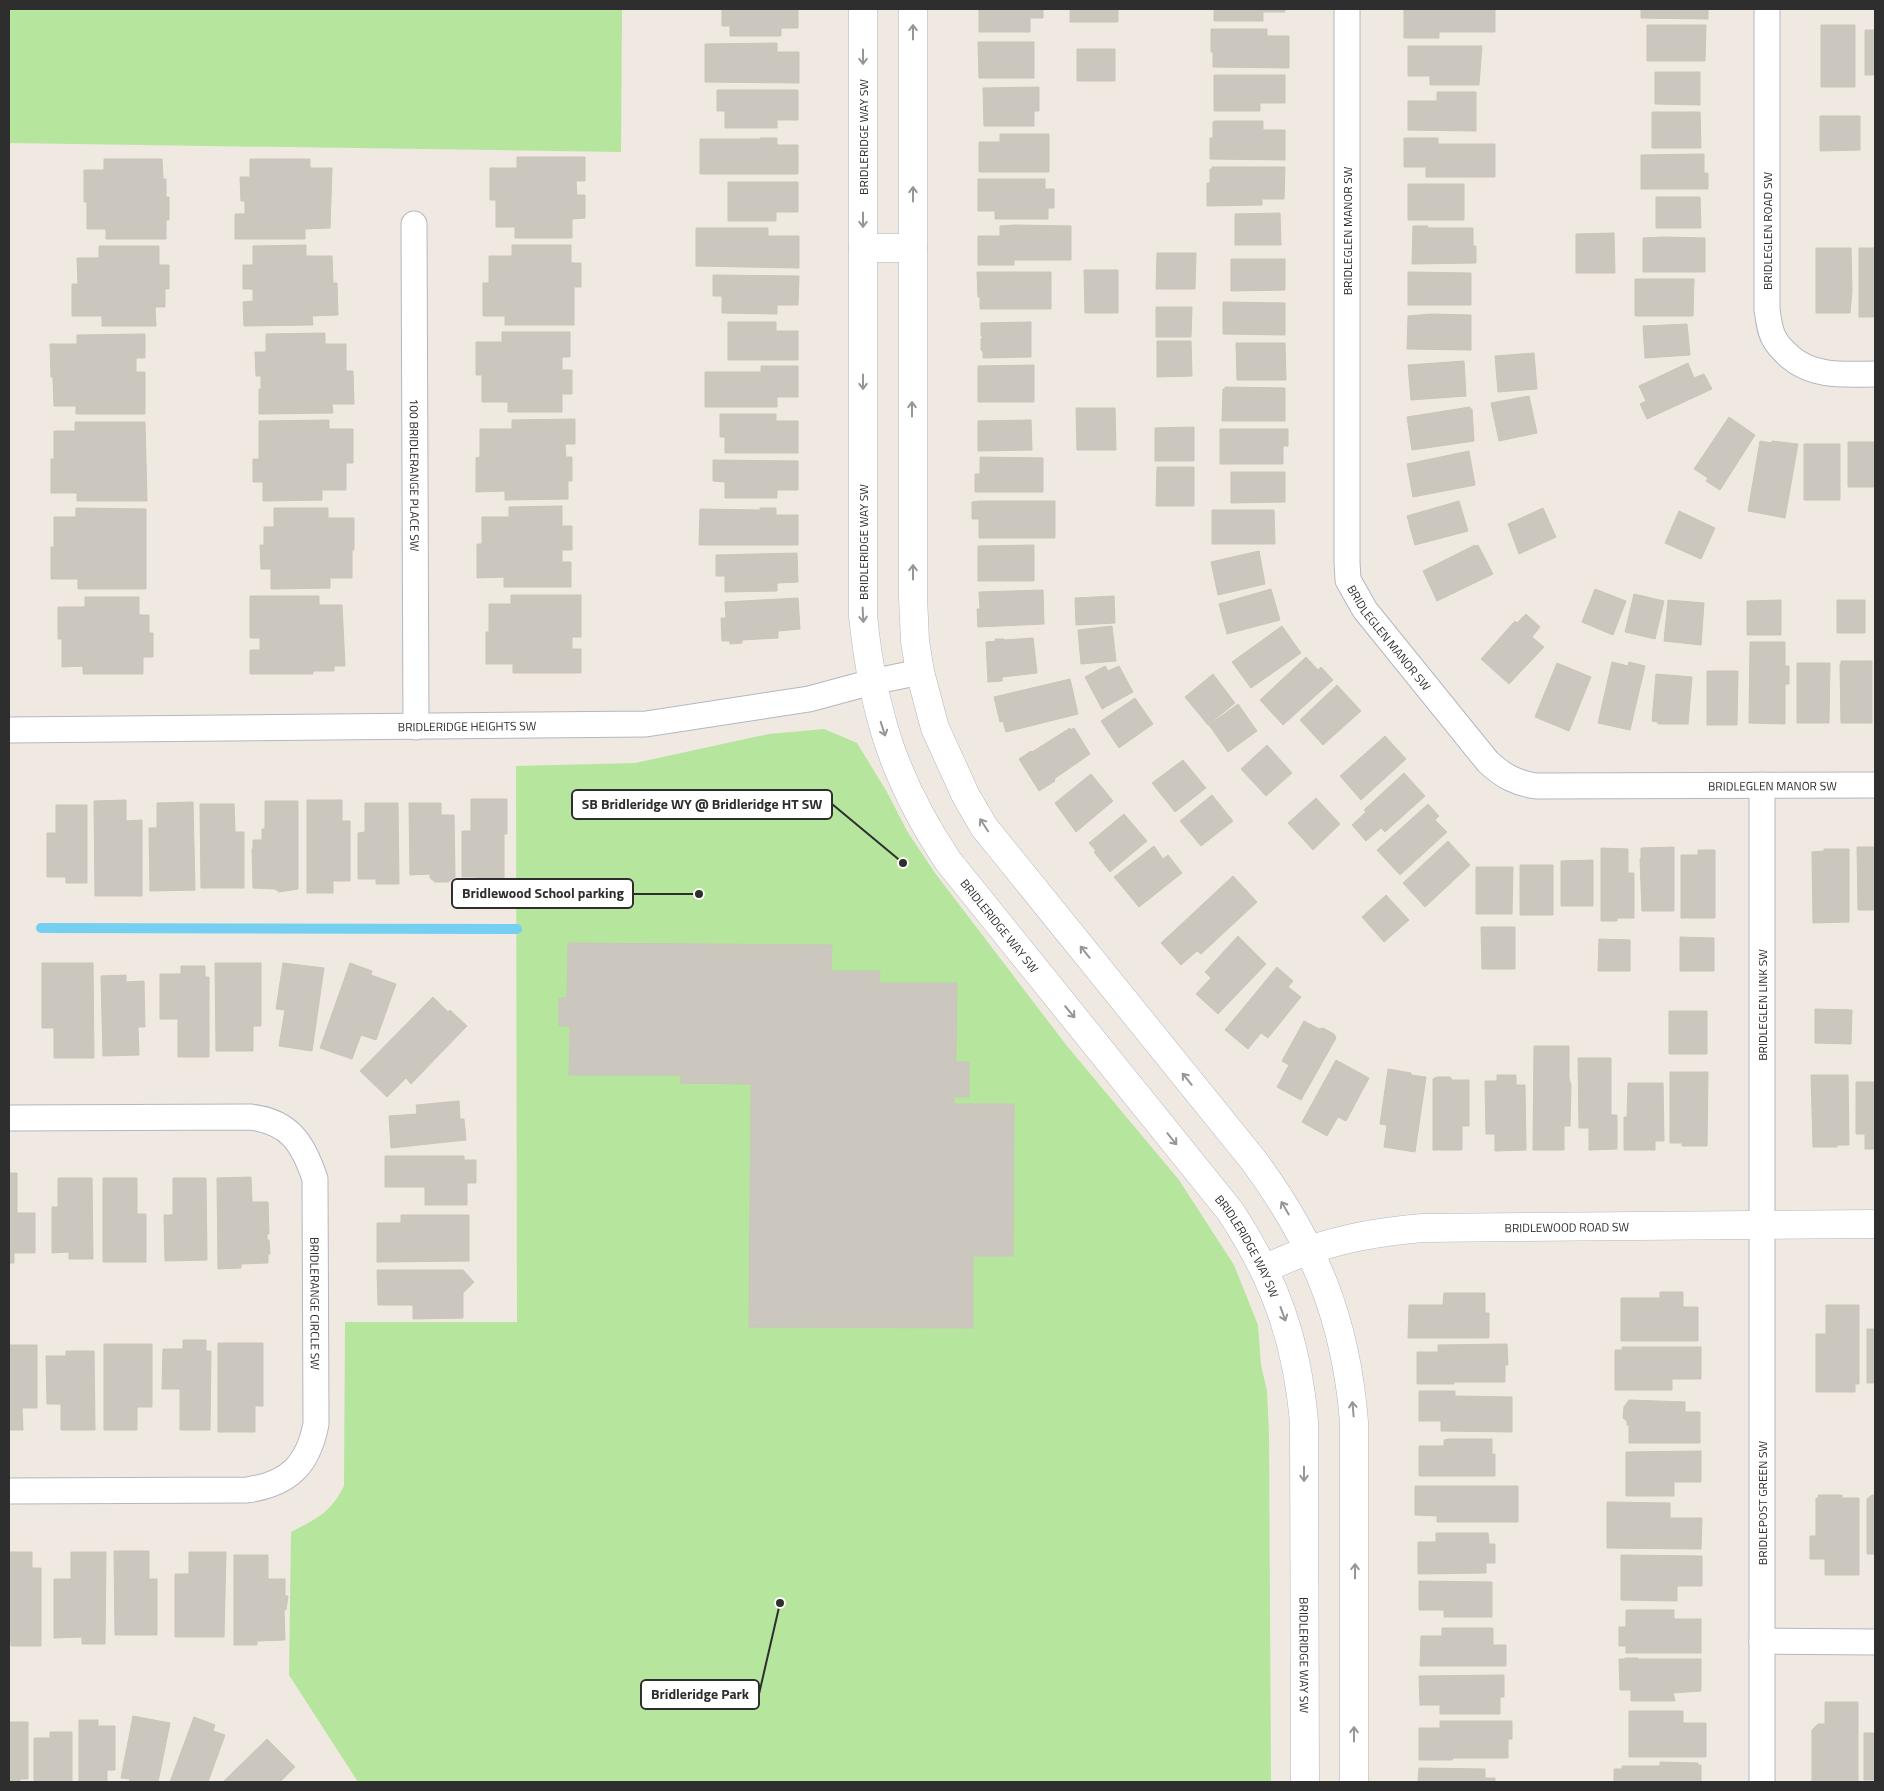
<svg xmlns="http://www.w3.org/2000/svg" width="1884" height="1791" font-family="'Titillium Web',sans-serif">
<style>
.green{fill:#b6e59e}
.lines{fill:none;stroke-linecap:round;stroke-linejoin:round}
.stream{stroke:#75cff0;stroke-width:10}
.building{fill:#cbc7bf;stroke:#cbc5ba}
.minor-casing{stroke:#b4b7c1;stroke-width:27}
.tertiary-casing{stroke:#b4b7c1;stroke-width:29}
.minor{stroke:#fff;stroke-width:25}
.tertiary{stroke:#fff;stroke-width:28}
.oneway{stroke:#969696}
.labels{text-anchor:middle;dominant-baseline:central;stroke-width:4.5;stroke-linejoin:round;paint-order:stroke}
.street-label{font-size:12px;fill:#2e2e2e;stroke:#fff}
.leader{fill:none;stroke:#2e2e2e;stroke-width:2}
.callout-dot{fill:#2e2e2e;stroke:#fff;stroke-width:2}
.callout{fill:#fff;stroke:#2e2e2e;stroke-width:2}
.callout-label{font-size:14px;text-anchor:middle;font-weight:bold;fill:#2e2e2e}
</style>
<rect width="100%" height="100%" fill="#efe9e1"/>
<!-- green -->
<path class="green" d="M9,9H622L621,152L9,143Z
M824,729L857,743L887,792L907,831L935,873L1067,1046L1179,1180L1234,1265L1258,1325L1261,1365L1267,1391L1269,1434L1271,1782H358L289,1675L291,1532C318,1518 330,1513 344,1486L345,1322H517L516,766L635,763L769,734Z"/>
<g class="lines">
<!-- stream -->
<path class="stream" d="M41,928L517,929"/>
</g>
<!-- building -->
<path class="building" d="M722,9H798V28H781V36H730V26H722Z
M979,9H1043V18H1030V32H979Z
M1070,9H1118V22H1070Z
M1214,9H1285V12H1263V21H1214Z
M1426,9H1495V32H1439V38H1404V10Z
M1641,9H1708V19L1641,18Z
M1647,25H1706L1705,61H1647Z
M1821,25H1855V87H1821Z
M1211,29H1267V36H1289V68L1213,67V52H1211Z
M1865,30H1875V75H1865Z
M978,42H1034V78H979Z
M777,43V52H799V83L705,82V44Z
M1408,46H1482L1479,85H1430V76H1408Z
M1077,49H1115V81H1077Z
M1655,72H1700V105L1655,104Z
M1214,75H1285V103H1260V111H1214Z
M1039,87V111H1034V126H984L983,88Z
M717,90H798V120H777V128H725V111H717Z
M1437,92H1476V131L1408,130V101H1437Z
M1652,112H1700L1701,148H1652Z
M1820,116H1860V150L1820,151Z
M1215,121H1263V130H1285V160L1210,159V138H1213V122Z
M1000,134H1049V172H979V142H1000Z
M760,138H777V145H798V174H700V139H760Z
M1404,138H1438V144H1495V177H1426V167H1404Z
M1704,154V173H1708V189H1641V155Z
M517,157H585V181H576L577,195H585V218L572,219V238H515V227H496V200H490V168H517Z
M104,159H162L163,179H166V197H169V220H166V239H106V229H87V202H84V170H104Z
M250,159H310V168H332L330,228L305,229V239H235V214H245V201H241L240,177H250Z
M1212,167H1285L1284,199H1262V205L1207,206V183H1210V169H1212Z
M978,179H1045V189H1054V208H1048V219H995V211H978Z
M728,182H798V212H776V221H728Z
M1408,184H1464V220H1408Z
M1656,197H1700L1701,228H1656Z
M1280,213L1281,245H1235V214Z
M1015,225L1071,226V260H1014V265H978V236H1000V226Z
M1413,226H1428V228H1473V246H1476V263L1412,264Z
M696,228H768V236H799V268L696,266Z
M1614,233L1615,273H1576V234Z
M1664,237L1705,238V272H1643V238Z
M306,245V256H332L333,283H337L338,315L312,316L313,325L244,326L243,302L253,301V289H243V265H253V246Z
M512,245H571V263H581V287H574V325H505V316H483V283H489V256H512Z
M99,246H159V265H169V289H165V307H155L156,326H102V316H72V284H78L77,258H99Z
M1816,248H1851L1852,291L1850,313H1816Z
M1859,248H1875V317H1859Z
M1157,253H1196L1195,289H1156Z
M1231,259H1285V290L1231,291Z
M1084,270H1118V313H1085Z
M977,272H1051V309H980V297H978Z
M1408,272L1471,273V305H1408Z
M713,275L799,276L798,305H777V314L722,313V296H713Z
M1635,279H1694L1693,316H1635Z
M1223,302L1285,303V335L1223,334Z
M1156,307H1192L1191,337H1156Z
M1430,314L1471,315V350L1407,349L1408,316Z
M728,322H776V331H798V360H728Z
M1031,322V357L983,358V352L981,350V339L983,337L981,336V323Z
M1687,324L1690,355L1645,358L1643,326Z
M502,332H570V357H562V370H572V394H562V412H508V402H482V375H476V342H502Z
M325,333V344H346V371H353L354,404H332L333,413L259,414V389H261V376H256L255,352H266V334Z
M145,334V358H136V372H145V414H76V406H54L53,377H51L50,344H77V335Z
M1157,341H1191L1192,376L1157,377Z
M1236,343H1285L1286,380H1237Z
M1534,353L1537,389L1498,392L1495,356Z
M1464,361L1466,396L1411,400L1408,365Z
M1688,363L1694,378L1704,374L1712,389L1647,419L1640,404L1646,401L1639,386Z
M1034,365V402H978V366Z
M761,366H798V397H777V407H705V372H761Z
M1225,387L1285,388V421H1222L1223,389H1225Z
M1529,396L1537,433L1499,441L1491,403Z
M1470,407V409H1472L1474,441L1412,450L1407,417Z
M1076,408H1115L1116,450H1077Z
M720,414H776V421H798V453H725V437H720Z
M1729,417L1755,435L1720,490L1706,481L1708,478L1694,469Z
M575,419V444H565L566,457H572V481H568V499L505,500V491L476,492V458L480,457V429H512V420Z
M329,420V429H353V463H346V490H322V500L263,501V482H253V459H259V421Z
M1031,420L1032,450L978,451V421Z
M75,422H145L147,501H77V493H51V459H54V431H75Z
M1194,427V461H1155V428Z
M1220,429H1288V446H1283V464H1220Z
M1760,441L1772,443V441L1798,444L1785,518L1748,511Z
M1848,442H1875V487H1848Z
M1804,444H1840V500H1804Z
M1469,451L1475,485L1413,497L1407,464Z
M980,457L1043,458V492H975V474H980Z
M713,460L798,461V490H777V498H725V482L713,481Z
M1157,467H1194V506H1156Z
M1231,472H1285V502L1231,503Z
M980,501H1055V538H979V519H972V502Z
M1459,501L1468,531L1415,545L1407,516Z
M562,506V526H572V550H562V562H571V587H504V577L477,578V544H482V517H509V507Z
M76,508L146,509V589H78V579H51V547H54V517H76Z
M274,508H328V518H354V550H352V578H330V588L271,589V569H261L260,545H264V527H274Z
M760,508H776V515H798V545H699L700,509L760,510Z
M1543,508L1556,537L1519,554L1508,524Z
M1212,510H1274L1275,544H1212Z
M1679,511L1715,528L1701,559L1665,543Z
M1034,545V581H978V546Z
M1475,545L1476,546L1478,545L1493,574L1437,601L1423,571Z
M1259,551L1265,584L1218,595L1211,562Z
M797,553L798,582L777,583V591L725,592V576H716V555Z
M1271,589L1280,620L1227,634L1219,604Z
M1595,589L1626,601L1613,635L1582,622Z
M1043,590L1044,624L978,627L977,609H980L979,592Z
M1634,594L1664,601L1655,639L1625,632Z
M511,595H581V637H572V649H581V673H513V664H486V632H489V604H511Z
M250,596H319V605H342L345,666H334V671H313V674H250V650H260V638H250Z
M1114,596L1115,623L1076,625L1075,598Z
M85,597H139V615H149V633H153V657H143V674H83V666L62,667V639H58V607H85Z
M798,598L800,629L778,631V638L742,640V643L730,644V641H722L721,618H726L725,602Z
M1668,600L1704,603L1701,645L1664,641Z
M1781,600V635H1747V601Z
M1837,600H1865V633H1837Z
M1526,614L1540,627L1532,637L1544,647L1509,684L1481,659L1515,621L1517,623Z
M1112,626L1116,661L1081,664L1078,630Z
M1282,626L1301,653L1251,688L1232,662Z
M1033,638L1037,673L1002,677V681L988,682L986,642L996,641L995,639H1004V640Z
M1750,642H1785V666H1789V684H1785V724L1749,723Z
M1306,657L1318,670L1321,667L1333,680L1283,725L1260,700Z
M1841,661H1872V723H1841L1840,664H1841Z
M1612,662L1628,666L1629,662L1645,666L1630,730L1598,723Z
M1557,663L1591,677L1569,731L1535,717Z
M1797,663H1830L1829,723H1797Z
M1105,666L1108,671L1119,666L1133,692L1102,709L1085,677Z
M1707,671H1738L1737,725H1707Z
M1213,674L1235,703L1208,725L1185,697Z
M1656,674L1692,677L1688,724H1658V722L1652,721Z
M1070,679L1078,714L1006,732L1003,721L1000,722L994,697Z
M1337,685L1361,711L1323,745L1300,720Z
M1135,698L1153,724L1119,748L1101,721Z
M1238,704L1257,731L1228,752L1209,725Z
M1070,728L1071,730L1074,728L1090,754L1054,779L1055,781L1039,791L1019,759L1031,751L1032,752Z
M1385,736L1406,759L1361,800L1340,776Z
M1267,745L1292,773L1266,796L1241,769Z
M1183,760L1206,788L1175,812L1152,783Z
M1404,773L1425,796L1385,832L1381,828L1366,841L1352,825L1366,812L1364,810Z
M1091,774L1113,801L1076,832L1055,803Z
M1212,795L1233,821L1201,846L1180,821Z
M1316,798L1340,824L1313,850L1288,823Z
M471,799H507V834H504V890H476V877H462V831H471Z
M126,800V821L142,820V896H95L94,801Z
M307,800H342V821H350V881H333V893H307Z
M265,801H298V889L279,892L275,889L253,888L252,849H253V840H262V829H265Z
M193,802L195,890L150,891L149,828H157V803Z
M365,803H398L399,884H376V879H358V833L365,832Z
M409,803H441V815H454L455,877L448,882H435L430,878V874L410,875Z
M200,804H234L235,832H244V888H201Z
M1428,804L1439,816L1435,820L1447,832L1400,875L1377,850Z
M56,805H87V883H66V877H47V833H56Z
M1124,814L1147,841L1110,872L1094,852L1096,851L1089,843Z
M1448,841L1470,865L1425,907L1403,883Z
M1154,846L1163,859L1168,855L1182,873L1139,907L1114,877Z
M1674,847V911H1642L1640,859H1641V848Z
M1857,847H1875V910H1858Z
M1601,848L1628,849V873H1634V918H1617V921H1601Z
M1824,849H1849V922L1813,923L1812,852L1824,851Z
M1698,850H1715V918H1681V855H1698Z
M1593,860V906H1561V861Z
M1520,865H1553V915H1520Z
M1476,867H1513L1512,914H1476Z
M1233,876L1257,902L1201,954L1197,951L1181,965L1161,943Z
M1386,895L1409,920L1384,942L1362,917Z
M1481,927H1515V969H1482Z
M1238,936L1266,964L1218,1014L1196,994L1211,978L1205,972Z
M1680,937L1714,938V971H1680Z
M1599,939L1630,940V971H1598Z
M568,943L832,945L831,971H880L879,983H957L956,1062H969V1097H954V1104H1014L1013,1256H973V1328L749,1327L751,1084L681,1083V1075H569L570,1026H559V998H567Z
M42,963H93L94,1058H54V1028H42Z
M215,963H261V1026H253V1051H216Z
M283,963L324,968L312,1051L279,1046L285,1010L276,1009Z
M350,963L372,971L371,975L396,984L376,1040L361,1035L352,1059L320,1048Z
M181,966H205V977H209V1057H178V1019H160V974H181Z
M1277,967L1293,981L1288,987L1301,997L1268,1038L1261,1033L1248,1049L1225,1030Z
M126,975V982L144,981L145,1027H138L139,1055L103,1056L101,976Z
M433,997L448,1012L450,1010L467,1026L411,1084L406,1078L387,1097L360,1071Z
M1815,1009L1852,1010L1851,1044L1815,1043Z
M1669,1011H1707V1054H1669Z
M1304,1021L1319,1029L1323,1028L1334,1034L1336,1038L1301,1100L1277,1087L1289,1065L1282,1061Z
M1534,1046H1569V1078L1571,1085L1570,1126H1564V1150H1533Z
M1578,1058H1611V1115H1617V1149L1589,1150V1128H1579Z
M1336,1060L1369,1078L1346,1121L1338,1117L1327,1136L1302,1122Z
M1388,1069L1411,1073V1075L1426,1077L1415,1152L1384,1147L1387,1125L1380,1124Z
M1670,1072H1708L1707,1146H1682V1143H1670Z
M1497,1075H1516V1085H1525L1526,1150L1495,1151V1134H1486L1485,1081H1497Z
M1811,1075H1848L1849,1145H1837V1147H1813Z
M1437,1077H1450L1452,1080H1469V1126H1462V1150H1433V1079Z
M1856,1082H1875V1149H1865V1134H1856Z
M1628,1083H1663L1664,1141H1655V1150H1624V1117H1627Z
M459,1101L460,1119H464L466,1140L391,1148L389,1116L417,1114L416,1105Z
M385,1156H464V1160H476V1183H467V1205H425V1187H385Z
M9,1173H17V1213H35V1253H14V1263H9Z
M251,1177L252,1202H268L269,1234H267V1240H269L270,1254H268V1263L241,1264V1268L218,1269L217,1178Z
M58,1178H92L93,1259H69V1252L52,1253V1207H58Z
M103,1178H137V1214H146V1262H103Z
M173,1178H206L207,1260L165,1261L164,1215H173Z
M401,1215H469V1261L377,1262V1223H401Z
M377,1270H463L474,1282L463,1293V1318L413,1319V1305H378Z
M1660,1292H1683V1307H1698V1341H1621V1298H1660Z
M1444,1293H1485V1313H1489V1338H1408L1409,1305H1443Z
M1826,1305H1859V1384H1855V1392H1816V1334H1826Z
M1867,1329H1875V1383H1867Z
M183,1340H206V1351H211L210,1430H180V1389H162L163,1349H183Z
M218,1343H263V1406H255V1432H218Z
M104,1344H152V1407H137V1430H104Z
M1507,1344L1508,1365H1505V1382H1454V1384H1417V1352H1438V1345Z
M9,1345H37V1408H22L23,1430H9Z
M1622,1347H1701V1379H1672V1390H1615V1350H1622Z
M66,1351H94L95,1430H61V1404H47L46,1356H66Z
M1419,1391H1455V1396L1512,1397V1432L1441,1431V1421H1419Z
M1629,1400L1685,1402V1412H1700V1443H1629V1425H1627V1421L1623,1418L1624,1407Z
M1449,1439H1492V1454H1495V1476H1419V1446H1444V1440Z
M1701,1451V1482H1674V1496H1626V1452Z
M1415,1486H1518V1522H1437V1516L1415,1515Z
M1818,1495H1842V1498H1859V1575H1825V1559H1810V1536H1816V1498H1819Z
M1872,1495H1875V1554H1867V1499Z
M1607,1502L1670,1503V1518H1702L1701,1549L1607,1548Z
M1436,1533H1488L1489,1544H1495V1563H1486V1573L1418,1574V1542H1436Z
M114,1551H149V1579H157V1635H115Z
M9,1552H32V1568H41V1646H11V1641H9Z
M71,1552H106L105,1644H82V1637L54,1638V1579H71Z
M189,1552H226L224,1637H175V1574H189Z
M234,1555H268V1579H285V1596H288L286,1610H284L285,1640L257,1641V1645H234Z
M1621,1555L1702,1556V1586H1677V1601L1621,1600Z
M1419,1581L1492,1582V1617H1444V1610H1419Z
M1626,1610H1674V1619H1701V1653H1626V1646H1619V1627H1626Z
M1442,1628H1493V1645H1506V1666H1420L1421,1636H1442Z
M1625,1658H1638V1659H1701V1691L1673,1693L1675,1701H1631V1690H1620L1619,1659H1625Z
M1504,1675V1697H1500V1714H1440V1705H1420L1419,1676Z
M1825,1702H1858V1782H1812V1730L1818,1724H1825Z
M1629,1711H1683V1723H1706V1757H1629Z
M133,1716L170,1723L158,1782H129L130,1779L121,1778Z
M194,1717L215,1725L213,1731L225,1735L208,1782H170Z
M79,1720H98V1726H115V1770H107V1782H79Z
M1440,1721H1512V1739H1508V1758H1453L1452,1760H1419V1728H1440Z
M9,1722H28V1779H20V1782H9Z
M50,1732H72V1782H34V1738H50Z
M1864,1733H1875V1780H1864Z
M267,1739L295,1767L280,1782H223Z
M1660,1762L1698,1763V1765H1701V1782H1614V1769H1622V1766H1660Z
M1419,1768L1485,1769V1778H1495V1782H1418Z"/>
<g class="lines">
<defs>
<g id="minor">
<path id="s1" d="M1347,9V562L1348,580L1365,610L1488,762C1503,776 1516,783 1536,786L1875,785"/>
<path d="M1767,9V310C1769,320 1769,331 1775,340C1778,346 1785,352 1790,357C1815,378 1845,374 1875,374"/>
<path id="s2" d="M414,224L416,727"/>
<path id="s3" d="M9,730L646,724L809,699L872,682L920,672"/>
<path id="s4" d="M9,1118L250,1117C289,1121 303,1143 315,1179L316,1424C308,1465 289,1484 247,1490L9,1491"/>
<path d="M1762,1641L1875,1642"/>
<path d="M1762,1782V785"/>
</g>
<g id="tertiary">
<path id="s5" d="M863,9V616C873,712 894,780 948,861L1230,1211C1275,1279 1297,1341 1304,1422L1305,1782"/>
<path d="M913,9V597L915,641L920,672L935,728L966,796L984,827L1254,1161C1315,1244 1346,1320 1354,1422V1782"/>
<path d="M863,248H913"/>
<path id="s6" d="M1264,1269C1279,1262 1295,1255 1310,1250C1347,1237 1385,1231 1423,1228L1875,1224"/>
</g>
</defs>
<!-- minor casing -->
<use href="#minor" class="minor-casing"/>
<!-- tertiary casing -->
<use href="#tertiary" class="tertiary-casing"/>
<!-- minor -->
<use href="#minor" class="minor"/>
<!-- tertiary -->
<use href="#tertiary" class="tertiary"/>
</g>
<!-- one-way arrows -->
<defs><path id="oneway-shaft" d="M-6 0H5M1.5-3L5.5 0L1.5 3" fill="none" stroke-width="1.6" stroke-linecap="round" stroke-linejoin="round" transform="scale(1.25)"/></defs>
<g class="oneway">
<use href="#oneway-shaft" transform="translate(913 32) rotate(-90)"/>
<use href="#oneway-shaft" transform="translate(863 57) rotate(90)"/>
<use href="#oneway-shaft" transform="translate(913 194) rotate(-90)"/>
<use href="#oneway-shaft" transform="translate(863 220) rotate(90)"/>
<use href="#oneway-shaft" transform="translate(863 382) rotate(90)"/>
<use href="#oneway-shaft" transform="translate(912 409) rotate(-90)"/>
<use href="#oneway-shaft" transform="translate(913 572) rotate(-90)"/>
<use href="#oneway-shaft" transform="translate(863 615) rotate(87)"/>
<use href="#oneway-shaft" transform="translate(883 729) rotate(72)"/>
<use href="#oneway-shaft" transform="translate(984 825) rotate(-123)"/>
<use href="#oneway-shaft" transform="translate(1085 952) rotate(-129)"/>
<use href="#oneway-shaft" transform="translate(1070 1012) rotate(50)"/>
<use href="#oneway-shaft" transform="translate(1187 1079) rotate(-129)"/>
<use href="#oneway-shaft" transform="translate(1172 1139) rotate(51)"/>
<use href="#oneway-shaft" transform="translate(1285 1208) rotate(-120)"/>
<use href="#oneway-shaft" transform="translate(1283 1314) rotate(70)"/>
<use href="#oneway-shaft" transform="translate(1353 1409) rotate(-95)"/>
<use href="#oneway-shaft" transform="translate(1304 1474) rotate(90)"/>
<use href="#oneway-shaft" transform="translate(1355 1571) rotate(-90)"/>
<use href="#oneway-shaft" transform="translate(1354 1734) rotate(-90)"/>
</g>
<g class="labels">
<!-- street labels -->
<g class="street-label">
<text transform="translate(863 137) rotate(-90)">BRIDLERIDGE WAY SW</text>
<text transform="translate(1347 231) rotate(-90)">BRIDLEGLEN MANOR SW</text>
<text transform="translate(1767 231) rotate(-90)">BRIDLEGLEN ROAD SW</text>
<text stroke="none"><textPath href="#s2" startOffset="251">100 BRIDLERANGE PLACE SW</textPath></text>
<text transform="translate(863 542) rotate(-90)">BRIDLERIDGE WAY SW</text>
<text stroke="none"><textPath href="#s1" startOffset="642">BRIDLEGLEN MANOR SW</textPath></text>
<text stroke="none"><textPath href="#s3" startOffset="458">BRIDLERIDGE HEIGHTS SW</textPath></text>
<text stroke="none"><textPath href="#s1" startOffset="1092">BRIDLEGLEN MANOR SW</textPath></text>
<text stroke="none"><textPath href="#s5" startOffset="952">BRIDLERIDGE WAY SW</textPath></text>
<text transform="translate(1762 1005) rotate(-90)">BRIDLEGLEN LINK SW</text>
<text stroke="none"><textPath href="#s6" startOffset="309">BRIDLEWOOD ROAD SW</textPath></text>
<text stroke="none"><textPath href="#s5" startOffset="1358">BRIDLERIDGE WAY SW</textPath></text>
<text stroke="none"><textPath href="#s4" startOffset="462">BRIDLERANGE CIRCLE SW</textPath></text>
<text transform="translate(1762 1503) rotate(-90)">BRIDLEPOST GREEN SW</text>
<text stroke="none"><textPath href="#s5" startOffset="1778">BRIDLERIDGE WAY SW</textPath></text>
</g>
</g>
<!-- callouts -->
<path class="leader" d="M903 863L832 804M699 894L633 894M780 1603L759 1694"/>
<g class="callout-dot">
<circle cx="903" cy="863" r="5"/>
<circle cx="699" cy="894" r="5"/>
<circle cx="780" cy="1603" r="5"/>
</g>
<g class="callout">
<rect x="572" y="790" width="260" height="29" rx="5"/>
<rect x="452" y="879" width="181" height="29" rx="5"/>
<rect x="641" y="1680" width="118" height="29" rx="5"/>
</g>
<g class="callout-label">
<text x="702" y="809">SB Bridleridge WY @ Bridleridge HT SW</text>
<text x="543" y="898">Bridlewood School parking</text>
<text x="700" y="1699">Bridleridge Park</text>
</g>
<!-- border -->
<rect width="1884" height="1791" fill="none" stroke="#2e2e2e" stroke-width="20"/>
</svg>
